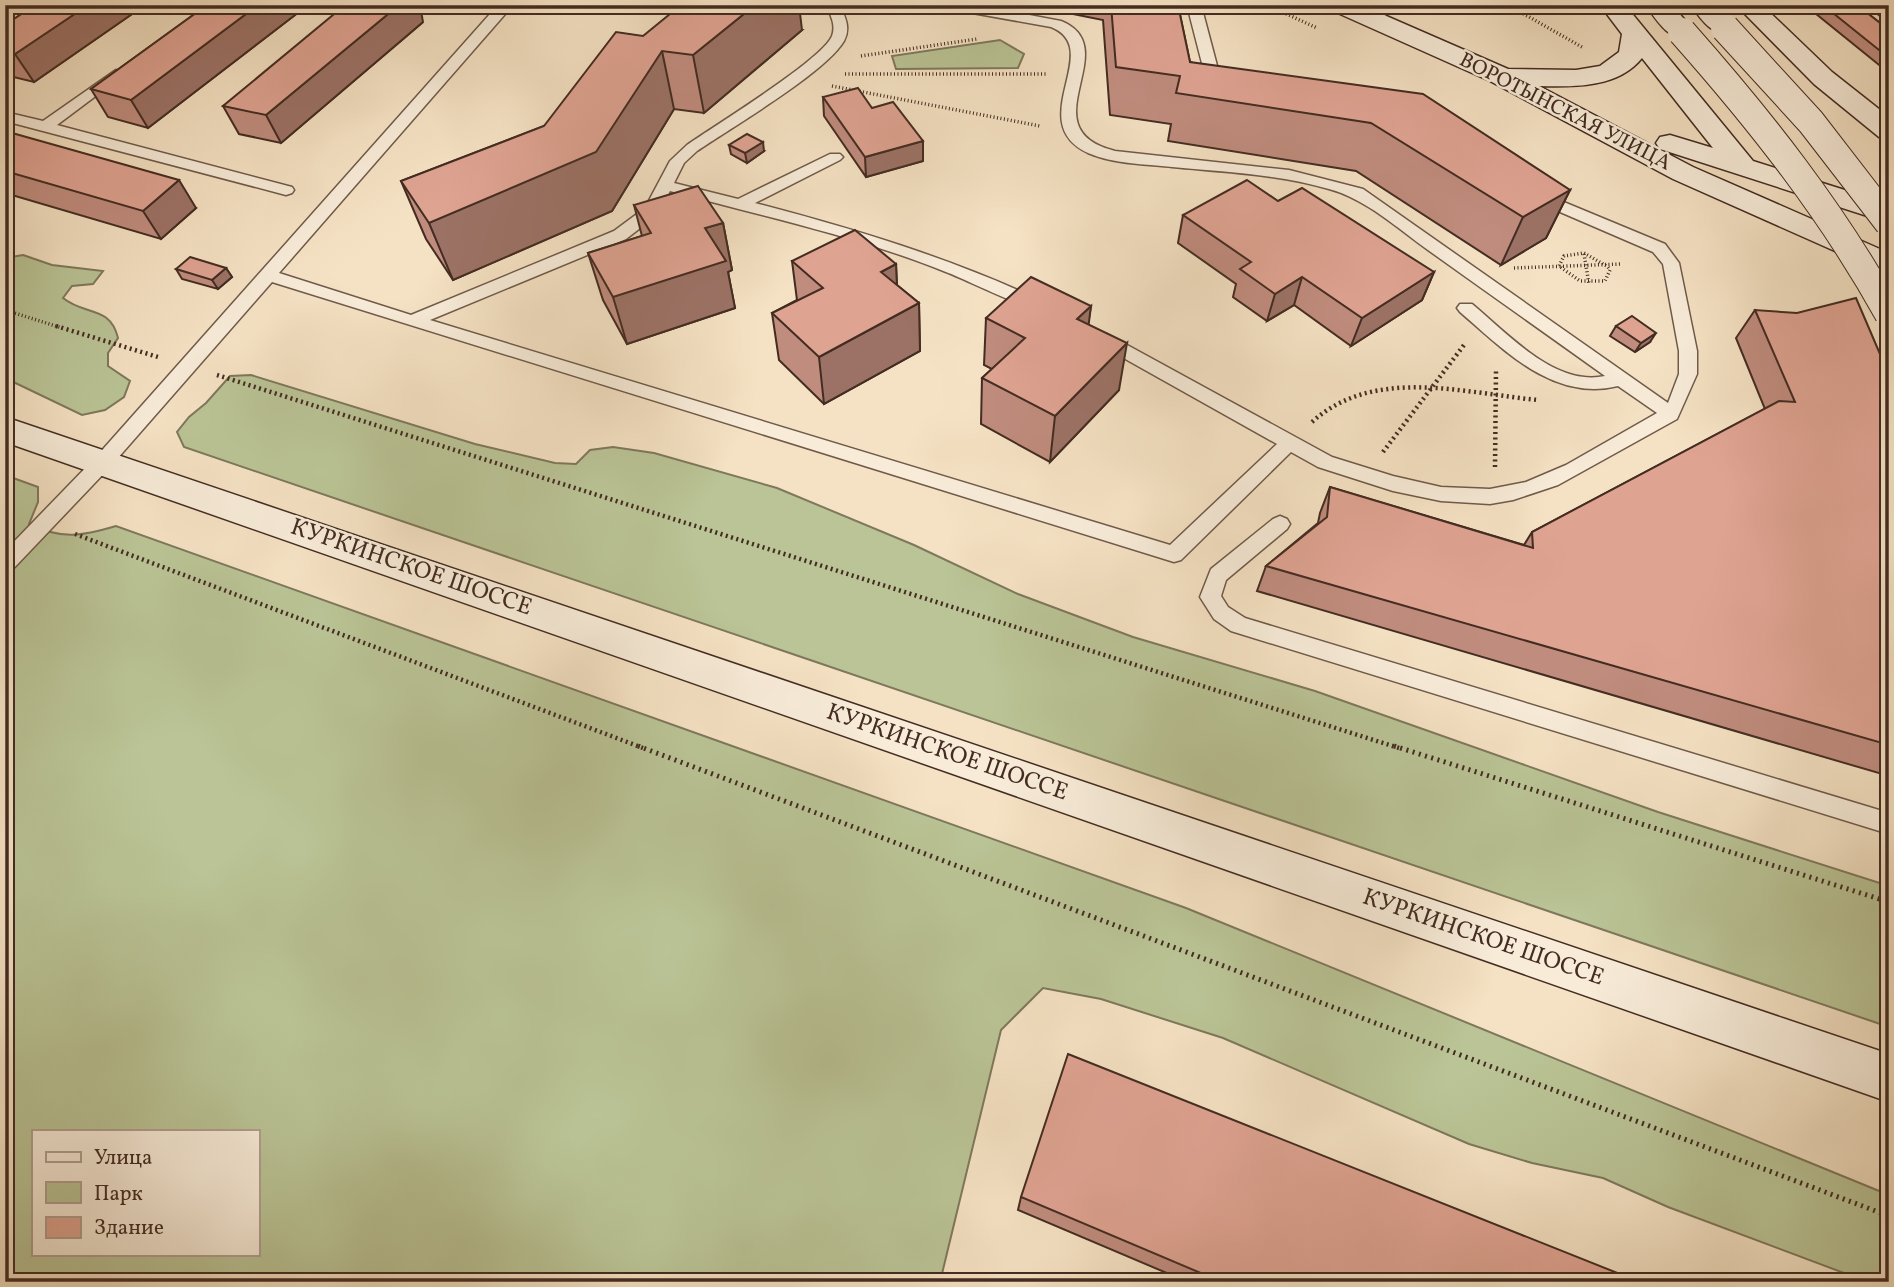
<svg xmlns="http://www.w3.org/2000/svg" width="1894" height="1287" font-family="Vollkorn,serif">
<style>
.green{fill:#bac496;stroke:#7e785c;stroke-width:2;fill-rule:evenodd}
.lines{fill:none;stroke-linecap:round;stroke-linejoin:round}
.lane-casing{stroke:#705a4a;stroke-width:3}
.secondary-casing{stroke:#432c22;stroke-width:3}
.path-far2{stroke:#432c22;stroke-width:3.5;stroke-dasharray:1 2.5;stroke-linecap:butt}
.path-far1{stroke:#432c22;stroke-width:4.5;stroke-dasharray:2 3.5;stroke-linecap:butt}
.path{stroke:#432c22;stroke-width:5;stroke-dasharray:2 4.5;stroke-linecap:butt}
.lane{fill:#f8ecd9;fill-rule:evenodd}
.secondary{fill:#f8ecd9;fill-rule:evenodd}
.secondary-bridge-casing{stroke:#432c22;stroke-width:30;stroke-linecap:butt}
.secondary-bridge{stroke:#f8ecd9;stroke-width:28}
.wall{fill:#c08c7e;stroke:#432c22;stroke-width:2}
.shaded-wall{fill:#9c7266;stroke:#432c22;stroke-width:2}
.building{fill:#dfa392;stroke:#432c22;stroke-width:2}
.labels{text-anchor:middle;dominant-baseline:central;stroke-width:5;stroke-linejoin:round;paint-order:stroke}
.far-street-label{font-size:21px;fill:#432c22;stroke:#f8ecd9}
.street-label{font-size:24px;fill:#432c22;stroke:#f8ecd9}
</style>
<rect width="100%" height="100%" fill="#f5e2c4"/>
<filter id="stains"><feTurbulence type="fractalNoise" baseFrequency=".00286" numOctaves="4"/><feColorMatrix values="0 0 0 0 .2 0 0 0 0 .09 0 0 0 0 .02 0 0 0 .5 -.17"/></filter>
<radialGradient id="worn" r=".72"><stop offset=".6" stop-color="#630" stop-opacity="0"/><stop offset="1" stop-color="#630" stop-opacity=".3"/></radialGradient>
<!-- green -->
<path class="green" d="M1000,40L1024,54L1018,68L896,69L892,56Z
M23,255L52,265L103,271L93,284L72,286L63,298C85,316 110,305 118,338L108,353V366L130,381L124,397L105,410L82,415L5,378V258Z
M251,375L475,444L555,463L576,464L590,450L613,447L654,453L777,488L914,545L1018,594L1133,637L1315,691L1658,812L1889,886V1027L184,447L177,432L189,417L206,403L230,376Z
M5,475L38,487V502L29,524C62,540 82,536 116,526L1186,908L1889,1195V1282H1868L1668,1207L1603,1178L1532,1163L1469,1144L1223,1038L1101,999L1043,988L1001,1030L940,1282H5ZM33,1131H257V1254H33Z"/>
<g class="lines">
<defs>
<path id="lane" d="M498,5H513L279,273L411,315L614,231L645,208L670,161L687,145C714,126 822,60 832,36C836,25 831,16 826,5H840C845,17 851,28 844,41C825,73 732,127 697,151L684,163L674,183L738,199L830,154H840L843,157L840,160L755,203C854,229 951,258 1044,302L1047,306L1044,310C1032,313 963,278 946,272C857,236 762,216 670,191L657,215L626,239L430,320L1170,545L1277,444L1095,342L1092,338L1095,334H1107L1332,457L1393,476L1441,487L1490,489L1526,482L1566,465L1657,413L1618,386C1554,402 1505,351 1460,312L1457,308L1460,304H1472C1507,333 1555,387 1605,376C1546,334 1487,292 1428,250C1397,228 1366,199 1329,189C1278,174 1224,172 1172,167C1144,164 1114,164 1088,153C1022,122 1106,49 1051,27L950,9L943,5H977L1061,21C1127,48 1026,129 1115,151L1289,170L1363,189L1668,403L1679,374V351L1663,264L1653,252L1530,199L1528,196L1530,193H1542L1665,244L1679,263L1697,351V374L1677,419L1558,485L1513,500L1490,504L1441,501L1393,491L1318,467L1291,452L1181,560L1174,562L272,282L110,467L12,570L5,572V551L96,457Z
M1187,5H1201L1220,77L1232,85L1230,88H1220L1206,79Z
M1382,5H1398L1377,22H1367V16Z
M116,70L123,74L121,77L57,125L292,187L294,190L292,193L286,195L5,121V112L43,121Z
M1280,516L1287,519L1290,524L1287,529L1226,580L1221,596L1228,607L1245,618L1889,813V834L1231,631L1214,619L1200,597L1211,569L1273,519Z"/>
<path id="secondary" d="M1328,5H1361L1508,69L1576,70L1600,66L1619,52L1622,34L1600,5H1625L1753,161L1889,204V223L1660,149L1656,143L1660,137L1670,135L1713,148L1642,58C1618,88 1574,87 1539,86L1693,167L1889,253V275L1673,179L1490,81L1331,10Z
M1646,5H1672L1695,32L1691,37C1670,43 1657,21 1646,5Z
M1691,5H1717L1738,28L1734,33C1714,38 1701,20 1691,5Z
M1736,5H1762L1832,72L1889,117V139L1879,137L1814,84Z
M5,417L1889,1054V1102L5,442Z"/>
</defs>
<!-- lane casing -->
<use href="#lane" class="lane-casing"/>
<!-- secondary casing -->
<use href="#secondary" class="secondary-casing"/>
<!-- path-far2 -->
<path class="path-far2" d="M1267,5L1317,28
M1508,5L1582,47
M861,56L977,39
M845,74H1046
M832,86L1040,126
M1584,253L1608,267L1610,270L1605,281H1580L1559,266L1564,256Z
M1584,254L1589,284
M1514,268L1621,264
M5,310L62,328"/>
<!-- path-far1 -->
<path class="path-far1" d="M56,326L158,357
M217,375L1399,748
M1312,422C1374,366 1463,393 1538,400
M1383,452L1464,345
M1495,467L1496,371
M75,534L643,748"/>
<!-- path -->
<path class="path" d="M638,746L1889,1216
M1394,746L1889,902"/>
<!-- lane -->
<use href="#lane" class="lane"/>
<!-- secondary -->
<use href="#secondary" class="secondary"/>
<defs>
<path id="secondary-bridge" d="M1725,28L1811,122L1889,223
M1682,32C1760,120 1832,211 1889,314"/>
</defs>
<!-- secondary-bridge casing -->
<use href="#secondary-bridge" class="secondary-bridge-casing"/>
<!-- secondary-bridge -->
<use href="#secondary-bridge" class="secondary-bridge"/>
</g>
<!-- wall -->
<path class="wall" d="M35,5H145L34,82L5,75V25Z
M207,5H308L148,128L108,117L91,89Z
M1028,5H1178L1190,62L1570,190L1546,238L1501,265L1356,171L1168,141L1171,124L1110,115L1103,20Z
M1805,5H1857L1889,30V73Z
M1866,5H1889V23Z
M423,22L281,143L239,134L223,106Z
M802,30L704,113L674,109L612,211L453,280L426,239L401,181L544,126L643,36Z
M823,97L872,108L923,141V161L866,177L824,116Z
M5,131L196,208L161,239L5,193Z
M729,145L764,151L747,163L731,154Z
M1278,201L1434,272L1422,300L1351,346L1294,305L1267,321L1233,297L1236,284L1178,243L1183,215Z
M634,205L723,223L732,270L728,272L735,308L627,344L603,300L588,253L642,236Z
M792,261L896,264L897,285L919,303L920,351L824,404L779,360L772,313L797,300Z
M226,268L232,277L218,289L182,279L176,269Z
M1091,306L1088,324L1119,390L1050,462L981,424L982,378L992,369L984,365L986,318Z
M1755,310L1889,375V776L1257,591L1266,566L1318,523L1320,513L1330,487L1524,545L1532,532L1765,409L1736,338Z
M1616,326L1650,342L1635,352L1610,336Z
M1021,1197L1640,1282H1188L1018,1210Z"/>
<!-- shaded-wall -->
<path class="shaded-wall" d="M88,5H145L34,82L15,54Z
M258,5H308L148,128L131,100Z
M399,5H420L423,22L281,143L266,115Z
M755,5H799L802,30L704,113L693,55Z
M662,51L674,109L612,211L453,280L429,223Z
M923,141V161L866,177L865,157Z
M763,142L764,151L747,163L745,153Z
M179,180L196,208L161,239L143,211Z
M1570,190L1546,238L1501,265L1523,217Z
M723,223L732,270L728,272L735,308L627,344L613,297L705,228Z
M896,264L898,311L881,272Z
M226,268L232,277L218,289L212,280Z
M1434,272L1422,300L1351,346L1362,318Z
M1302,277L1294,305L1267,321L1275,294Z
M919,303L920,351L824,404L819,357Z
M1091,306L1085,353L1077,319Z
M1656,333L1650,342L1635,352L1641,343Z
M1127,343L1119,390L1050,462L1055,416Z"/>
<!-- building -->
<path class="building" d="M35,5H88L15,54L5,52V25Z
M207,5H258L131,100L91,89Z
M345,5H399L266,115L223,106Z
M681,5H755L693,55L662,51L596,152L429,223L401,181L544,126L616,32L643,36Z
M1111,5H1178L1190,62L1423,94L1570,190L1523,217L1371,123L1176,93L1180,76L1116,67Z
M1823,5H1857L1889,30V58Z
M858,88L872,108L893,102L923,141L865,157L823,97Z
M5,131L179,180L143,211L5,171Z
M747,134L763,142L745,153L729,145Z
M1247,180L1278,201L1302,188L1434,272L1362,318L1302,277L1275,294L1240,269L1251,262L1183,215Z
M698,186L723,223L705,228L726,261L613,297L588,253L651,233L634,205Z
M855,230L896,264L881,272L919,303L819,357L772,313L823,288L792,261Z
M190,257L226,268L212,280L176,269Z
M1031,277L1091,306L1077,319L1127,343L1055,416L982,378L1025,338L986,318Z
M1856,298L1889,375V745L1266,566L1327,517L1330,487L1533,548L1532,532L1779,401L1795,402L1755,310L1797,313Z
M1632,316L1656,333L1641,343L1616,326Z
M1068,1054L1640,1282H1222L1021,1197Z"/>
<g class="labels">
<!-- far-street labels -->
<g class="far-street-label">
<text transform="translate(1565 112) rotate(27)">ВОРОТЫНСКАЯ УЛИЦА</text>
</g>
<!-- street labels -->
<g class="street-label">
<text transform="translate(411 568) rotate(19)">КУРКИНСКОЕ ШОССЕ</text>
<text transform="translate(947 753) rotate(19)">КУРКИНСКОЕ ШОССЕ</text>
<text transform="translate(1483 938) rotate(19)">КУРКИНСКОЕ ШОССЕ</text>
</g>
</g>
<!-- margin -->
<rect width="1894" height="1287" fill="none" stroke="#f5e2c4" stroke-width="28"/>
<rect x="7" y="7" width="1880" height="1273" fill="none" stroke="#432c22" stroke-width="3.5"/>
<rect x="14" y="14" width="1866" height="1259" fill="none" stroke="#432c22" stroke-width="2"/>
<!-- legend -->
<rect x="32" y="1130" width="228" height="126" fill="#f8ecd9" stroke="#b09f90" stroke-width="2"/>
<rect x="46" y="1152" width="35" height="10" fill="#f8ecd9" stroke="#b09f90" stroke-width="2"/>
<text x="94" y="1164" font-size="21" fill="#432c22">Улица</text>
<rect x="46" y="1182" width="35" height="21" fill="#bac496" stroke="#b09f90" stroke-width="2"/>
<text x="94" y="1200" font-size="21" fill="#432c22">Парк</text>
<rect x="46" y="1217" width="35" height="21" fill="#dfa392" stroke="#b09f90" stroke-width="2"/>
<text x="94" y="1234" font-size="21" fill="#432c22">Здание</text>
<rect width="100%" height="100%" filter="url(#stains)"/>
<rect width="100%" height="100%" fill="url(#worn)"/>
</svg>
